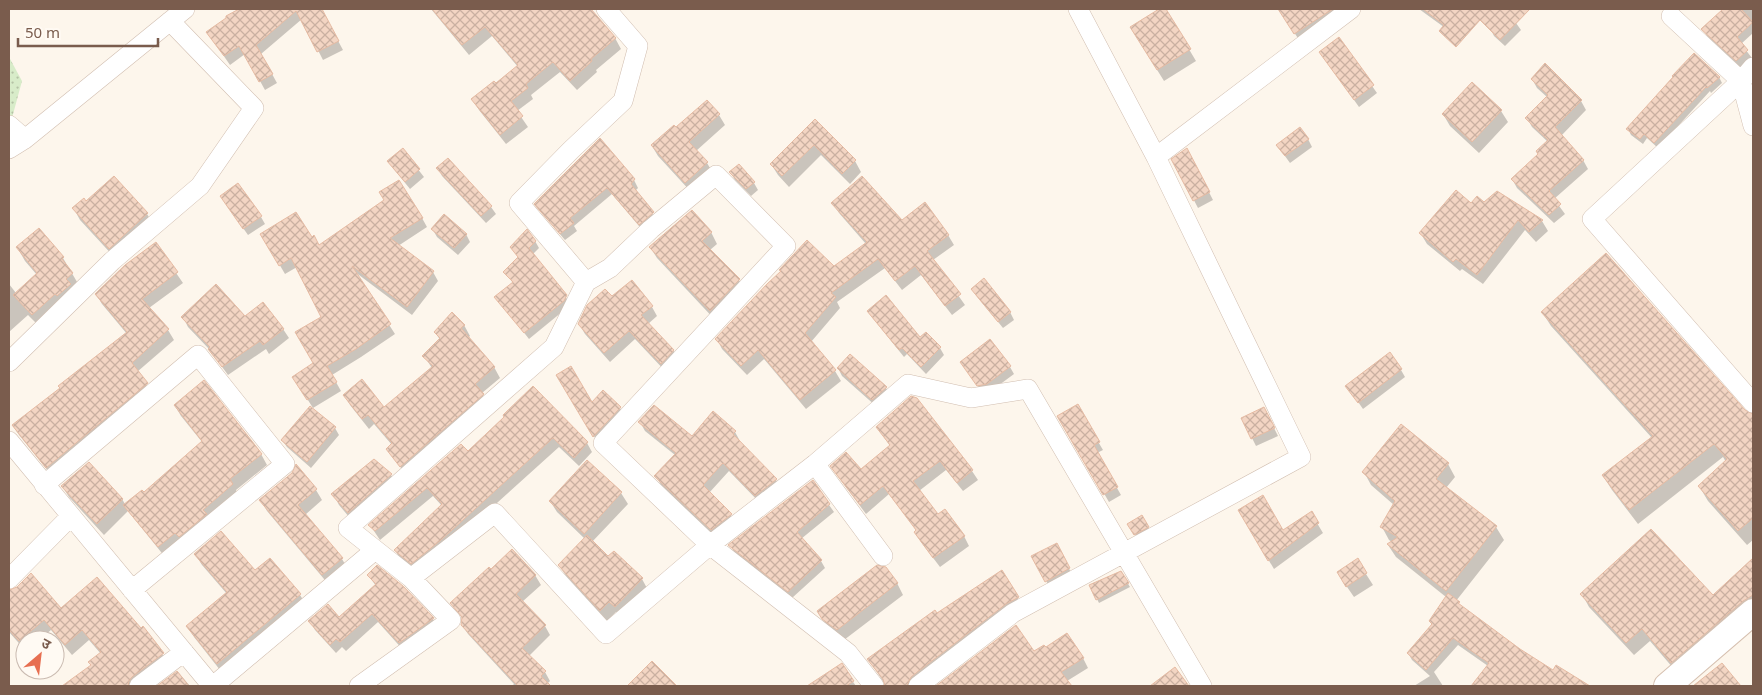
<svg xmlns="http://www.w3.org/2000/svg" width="1762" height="695" font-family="'Noto Sans','Noto Sans Devanagari',sans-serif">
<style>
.grass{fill:url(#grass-dots)}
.shadow{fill:#0003}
.building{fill:url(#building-cross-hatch);stroke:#e6bba3}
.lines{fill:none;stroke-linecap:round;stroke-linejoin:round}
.street-casing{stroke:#d1beb0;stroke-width:20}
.secondary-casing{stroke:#d6c0b0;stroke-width:28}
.street{stroke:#fff;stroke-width:19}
.secondary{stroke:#fff;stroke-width:26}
</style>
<defs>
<pattern id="grass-dots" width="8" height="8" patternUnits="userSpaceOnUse" patternTransform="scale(1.25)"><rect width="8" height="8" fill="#d8ecc9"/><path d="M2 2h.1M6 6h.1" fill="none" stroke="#b4c2a5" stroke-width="1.8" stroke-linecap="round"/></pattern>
<pattern id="building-cross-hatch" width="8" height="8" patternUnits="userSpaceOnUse" patternTransform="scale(1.25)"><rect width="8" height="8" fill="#f3d5c3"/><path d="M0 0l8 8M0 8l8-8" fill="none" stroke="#cab0a1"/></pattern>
</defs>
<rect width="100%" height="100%" fill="#fdf6ec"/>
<!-- grass -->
<path class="grass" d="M9,57L22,81L12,118L9,115Z"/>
<!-- shadow -->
<path class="shadow" d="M241,9H321L343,50L323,60L302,19L261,54L277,83L265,90L245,54L230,65L208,33L228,18L227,17Z
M431,9H565L573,18L583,9H590L615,38L621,49L596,70L597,72L577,90L560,72L531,95L533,99L517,111L528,127L506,144L479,110L473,100L518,67L492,36L469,55Z
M1161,9H1165L1196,61L1164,81L1131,28Z
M1279,9H1354L1301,43Z
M1419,9H1482L1459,38Z
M1724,9H1753V33L1741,44L1752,58L1741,68L1707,36L1703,29Z
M1516,23L1521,30L1505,46L1494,36L1490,28Z
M1339,39L1377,93L1359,107L1325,59Z
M1545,65L1581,101L1586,110L1561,136L1583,160L1588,169L1554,199L1565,214L1554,223L1517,188L1512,179L1539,155L1548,142L1532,127L1527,118L1547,97L1537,88L1532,79Z
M1719,77L1722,83L1711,93L1710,91L1658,148L1647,138L1643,144L1631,135L1628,129Z
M1472,84L1501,111L1508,122L1479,153L1450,126L1443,114Z
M707,101L719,115L725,125L696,151L707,163L713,173L692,193L658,156L652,146L676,129Z
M815,121L855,161L861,172L850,184L821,155L789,187L778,175L771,164Z
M1308,139L1312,147L1290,163L1277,145Z
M403,150L424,177L410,189L393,168Z
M1191,157L1213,200L1198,208L1173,160Z
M448,159L491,207L496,214L486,223L442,176L438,168Z
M730,172L754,183L758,190L751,196L735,180Z
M113,178L147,214L154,225L116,259L80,220L74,209L86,202Z
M634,180L638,188L635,191L657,220L644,232L612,194L574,226L577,231L565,240L540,211L536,204Z
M226,204L261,217L265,224L248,235Z
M833,204L948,235L954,245L933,260L965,305L952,315L921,275L902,290L885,268L837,302L840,308L811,342L835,371L841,381L806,409L764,359L747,375L722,349L717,339L834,267L866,244L839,213Z
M1485,204L1542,221L1548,231L1536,242L1525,230L1483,284L1462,269L1460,271L1427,244L1421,234L1471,205Z
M422,218L427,227L398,246L433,272L438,281L412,315L355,272L395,334L361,357L332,375L341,391L313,408L299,386L315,364L323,317L297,267L285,274L262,235L312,238L319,247Z
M433,230L466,234L470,242L458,255L437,237Z
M711,232L717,244L710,250L739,280L745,291L717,322L657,258L650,247Z
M535,241L539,248L533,254L570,303L568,307L529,339L496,297L513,283L505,273L519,258L511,247Z
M156,244L183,283L149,308L168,330L174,340L137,372L152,393L53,477L19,435L13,426L61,389L127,334L102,304L96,294Z
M17,247L63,258L80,287L41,328L28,315L9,332V284L16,293L37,275L25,261Z
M977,296L1010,312L1014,320L1003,328Z
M611,298L652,307L657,316L648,324L673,350L679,360L667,373L635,339L610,362L585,334L579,324Z
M868,312L920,339L926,334L940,348L944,355L926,374L907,354L904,357Z
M1542,312L1749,415H1753V540L1747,545L1708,501L1699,486L1726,462L1723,457L1638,524L1612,490L1603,476L1652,438L1551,326Z
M183,317H245L283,329L289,338L269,354L266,349L228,375L209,349L188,327Z
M464,325L470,336L468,338L494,367L500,378L482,393L489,405L407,476L387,449L392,445L374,424L369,429L350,405L344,395L384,409L432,368L424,356L440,340L435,332Z
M850,356L886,388L890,395L877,407L842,376L838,368Z
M961,363L1010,367L1014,374L991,391L983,393Z
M1401,370L1405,377L1363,409L1347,386Z
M558,375L592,404L620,408L624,415L598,443Z
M533,388L587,443L592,452L579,466L559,447L446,549L417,572L400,559L395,550L442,506L433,496L380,540L370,525L468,453L506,418Z
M916,399L972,471L978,480L963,491L946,470L919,491L938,516L964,536L969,546L940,567L921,542L916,532L917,531L889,494L866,514L837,475L861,471L890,446L877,427Z
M175,406L261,454L267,465L236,490L238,495L165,557L128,511L104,535L69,497L62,486L122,499L125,504L144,494L202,442L181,416Z
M1077,406L1103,450L1097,453L1121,495L1109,502L1059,417Z
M1268,416L1278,436L1256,446L1252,438Z
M640,422L692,438L735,432L740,441L739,442L776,480L781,489L761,504L729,471L709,493L731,515L736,524L716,538L661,485L656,476L675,455L645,431Z
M335,428L339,435L311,468L287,447L282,440Z
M374,460L391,475L398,486L355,524L339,505L333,494Z
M587,461L621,493L628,504L592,542L608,558L642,579L648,590L622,618L616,612L607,621L566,576L559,565L585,539L557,512L550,501Z
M1448,464L1455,477L1446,488L1496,527L1504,540L1456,601L1461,607L1520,650L1554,672L1581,682L1584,686H1473L1488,666L1458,645L1434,672L1443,686H1414L1430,676L1412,660L1408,653L1433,625L1430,621L1446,597L1396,557L1388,545L1392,542L1389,540L1382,527L1394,505L1371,485L1364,472Z
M296,466L316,490L322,500L305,515L342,559L348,569L329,585L267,511L261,500L293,473Z
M813,482L834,512L801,539L821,561L825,568L792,598L734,552L730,545Z
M1239,511L1283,532L1311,513L1323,533L1274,569Z
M1141,517L1150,530L1137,537L1129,524Z
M1060,552L1073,576L1050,588L1033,557Z
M195,554L255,571L270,559L300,595L307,606L224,675L194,637L187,626L227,594L202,565Z
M1357,560L1373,585L1354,597L1345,584Z
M1753,561V612L1679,675L1650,641L1634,655L1589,607L1582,594L1713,597Z
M491,570L535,575L541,585L522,602L545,626L550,635L529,656L545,672L550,681L547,684L549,686H512L514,684L468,634L462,625L463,620L452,603Z
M1002,572L1024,608L918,686H886L869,660Z
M1121,572L1130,587L1099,603L1090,585Z
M368,575L403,587L433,619L438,628L405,652L378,622L346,651L342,647L336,653L315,630L310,621L339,618L376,586Z
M897,583L903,595L844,640L830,630L818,612Z
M9,591L61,610L162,654L169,665L140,686H64L92,666L101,654L89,640L72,655L51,630L39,640H25V650L9,632Z
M1016,627L1034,653L1083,658L1088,668L1067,681L1070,686H938Z
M841,665L856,686H809Z
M178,672L190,686H159Z"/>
<!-- building -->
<path class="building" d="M239,9H322L339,41L317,52L296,11L256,45L273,74L259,82L239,46L224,56L206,32L226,18V16Z
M432,9H591L616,38L591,59L592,61L570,81L553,62L526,84L528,88L511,101L523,116L500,135L471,99L494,81L496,83L518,65L485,27L462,45Z
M1159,9H1166L1191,49L1157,70L1130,27Z
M1278,9H1333L1294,34Z
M1423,9H1530L1500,40L1480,20L1456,47L1439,31L1444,25Z
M1723,9H1741L1753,22L1737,37L1748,50L1736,61L1701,29Z
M1339,37L1374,85L1354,100L1319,52Z
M1694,53L1720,77L1707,88L1706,87L1654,143L1644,134L1640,139L1626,129L1673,77L1672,76Z
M1545,63L1582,100L1555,127L1584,160L1549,191L1561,204L1549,215L1511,179L1538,154L1536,151L1548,140L1525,118L1548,95L1531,79Z
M1472,82L1502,110L1472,142L1442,114Z
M707,100L720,114L689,142L708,162L685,183L651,145L674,125L676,127Z
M815,119L856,160L842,174L814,145L782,176L770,164Z
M1300,127L1309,139L1285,156L1276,145Z
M600,138L635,179L631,184L654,212L639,225L607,188L570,218L574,223L560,234L534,204Z
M403,148L420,169L405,182L387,161Z
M1187,148L1210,192L1193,201L1171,159Z
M448,158L492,206L481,216L436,168Z
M739,164L755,182L746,189L729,172Z
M114,176L148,213L109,249L72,208L84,198L86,201Z
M862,176L902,220L925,202L949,235L927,251L961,294L945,306L915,266L895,281L878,259L831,293L836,297L805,333L836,370L800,400L758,350L741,366L715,339L767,284L781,271L779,270L807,240L834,266L867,242L831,203Z
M399,180L423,218L390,238L434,271L407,307L352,266L391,324L356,349L327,366L337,382L307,400L292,377L313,363L295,332L321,317L291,258L279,266L260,234L296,212L312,237L314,235L319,245L384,200L379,192Z
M238,183L262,216L243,229L220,196Z
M1456,190L1471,203L1477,196L1484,202L1497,191L1543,220L1529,232L1518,220L1477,275L1456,259L1453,262L1419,233Z
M692,210L712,232L702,241L740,279L710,311L649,247Z
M444,214L467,234L454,248L431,229Z
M39,228L64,257L62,259L73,273L66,279L71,284L57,296L55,294L32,315L13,295L37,273L16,247Z
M527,229L536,241L529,248L567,295L564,301L524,333L494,297L513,282L503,272L518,257L510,247Z
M156,242L178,272L142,299L169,329L132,363L148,383L46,468L12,425L60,388L58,386L127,332L95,294L125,265Z
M1606,253L1745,410L1753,414V518L1738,531L1698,486L1727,459L1714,444L1629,510L1602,475L1653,436L1541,312Z
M984,278L1011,312L998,322L971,289Z
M632,280L653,306L641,315L674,350L661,364L629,331L604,353L578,324L587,305L605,289L612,296Z
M216,284L245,316L263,302L284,329L263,345L260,341L222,367L208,349L210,347L181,317Z
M886,295L920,337L926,332L941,347L921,367L902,348L899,350L867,311Z
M452,312L465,325L461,328L495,367L475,384L484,394L400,467L386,449L392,443L368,415L362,419L343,395L362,379L384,407L433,366L422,356L440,338L434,332Z
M990,339L1011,366L987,384L977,386L960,362Z
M1390,352L1402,369L1358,403L1345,386Z
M850,354L887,387L872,400L837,368Z
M571,366L592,402L603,390L621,407L593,437L556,375Z
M204,380L262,454L230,479L233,484L203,510L207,514L179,537L175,533L158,547L123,505L142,490L144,492L202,441L174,405Z
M533,386L588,442L574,458L553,438L441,540L411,564L394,550L442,504L427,488L375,531L368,525L461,444L468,451L504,417L503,415Z
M911,396L917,398L973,470L957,483L940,461L913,481L938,514L945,509L965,536L933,558L914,532L916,530L883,486L860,505L830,466L846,452L861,469L890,445L876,427Z
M1078,404L1100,442L1094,445L1118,487L1103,495L1057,416Z
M654,405L692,436L713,411L736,431L733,434L777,479L755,496L723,463L703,485L732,514L711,530L654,476L676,453L638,422Z
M310,406L336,427L307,462L281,440Z
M1264,407L1275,428L1251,439L1241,418Z
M1401,424L1449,463L1436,479L1497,526L1446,591L1387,544L1398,537L1380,527L1395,501L1362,472Z
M374,459L392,474L348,513L331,494Z
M587,460L622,492L584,534L549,501Z
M89,462L123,499L97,524L61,486Z
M296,464L317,489L298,505L343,558L322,575L259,500L292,473Z
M813,480L830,504L797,532L822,560L788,592L728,545Z
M1263,495L1283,530L1312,511L1319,523L1268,561L1238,510Z
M1142,515L1149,527L1134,535L1127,524Z
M1651,529L1713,595L1753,558V595L1743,601L1671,663L1642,629L1626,643L1580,594Z
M221,531L255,570L270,558L301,594L217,664L186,626L227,592L194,554Z
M587,535L608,556L614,551L643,578L615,607L609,602L600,611L558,565Z
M1057,543L1070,568L1045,582L1031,556Z
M512,549L536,575L516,594L546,625L522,648L546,671L541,676L551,686H518L461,625L462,617L450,603L489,567L491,569Z
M1358,558L1367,573L1346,587L1337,572Z
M377,565L403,586L434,618L399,643L372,614L340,642L336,639L330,645L308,621L328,604L339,617L376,584L367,575Z
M877,565L886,567L898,583L837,630L822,619L817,611Z
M1002,570L1019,597L1006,604L911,677L907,686H885L883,679L867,659L935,610L937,613Z
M1121,571L1129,583L1096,600L1089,585Z
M31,573L61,608L97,577L141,628L143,626L164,653L132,677L129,681L128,686H62L91,665L88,662L101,652L82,630L65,645L44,620L19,641L9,630V590L17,587Z
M1448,593L1460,602L1458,603L1520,649L1553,670L1556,665L1590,686H1471L1489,663L1453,638L1426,670L1407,653L1432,624L1429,621Z
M1016,625L1034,651L1044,645L1046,647L1067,633L1084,658L1061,672L1072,686H936Z
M652,661L677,686H627Z
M842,663L854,681L846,686H807Z
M1722,663L1741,686H1693Z
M1175,667L1189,686H1150Z
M177,671L189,686H157Z"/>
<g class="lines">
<defs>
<path id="street" d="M606,9L638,46L623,101L571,150L519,203L586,282L610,268L651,229L716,175L786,246L603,443L710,545L848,653L874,686
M1078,9L1156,157
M1671,16L1741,81L1753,126
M1753,67L1741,81L1592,219L1753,403
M9,125L25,139
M9,149L25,139L185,9
M9,362L112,261L200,186L254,108L170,21
M9,441L212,686
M815,464L883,556
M44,485L198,355L285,464L132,590
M411,578L495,513L606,634L710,545L815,464L908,384L971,398L1028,389L1202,686
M9,579L71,516
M139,686L184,652
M213,686L375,550
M359,686L451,620L411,578L348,528L554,347L586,282
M918,686L1013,613L1301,457L1156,157L1351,9"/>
<path id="secondary" d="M1667,686L1753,612"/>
</defs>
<!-- street casing -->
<use href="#street" class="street-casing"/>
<!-- secondary casing -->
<use href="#secondary" class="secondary-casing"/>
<!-- street -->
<use href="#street" class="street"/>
<!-- secondary -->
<use href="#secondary" class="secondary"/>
</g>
<!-- border -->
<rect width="1762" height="695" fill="none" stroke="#7a5c4d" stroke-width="20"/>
<!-- north arrow -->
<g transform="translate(40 655) rotate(28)"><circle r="24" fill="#fffaf3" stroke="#cabbb1"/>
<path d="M0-4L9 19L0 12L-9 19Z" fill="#e76f51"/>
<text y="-8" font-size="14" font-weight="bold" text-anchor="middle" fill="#7a5c4d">उ</text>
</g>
<!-- scale -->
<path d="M18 38v8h140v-8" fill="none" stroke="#7a5c4d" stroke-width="2.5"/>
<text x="25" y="38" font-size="15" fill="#7a5c4d" stroke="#fffaf3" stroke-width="4" paint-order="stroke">50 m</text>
</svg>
